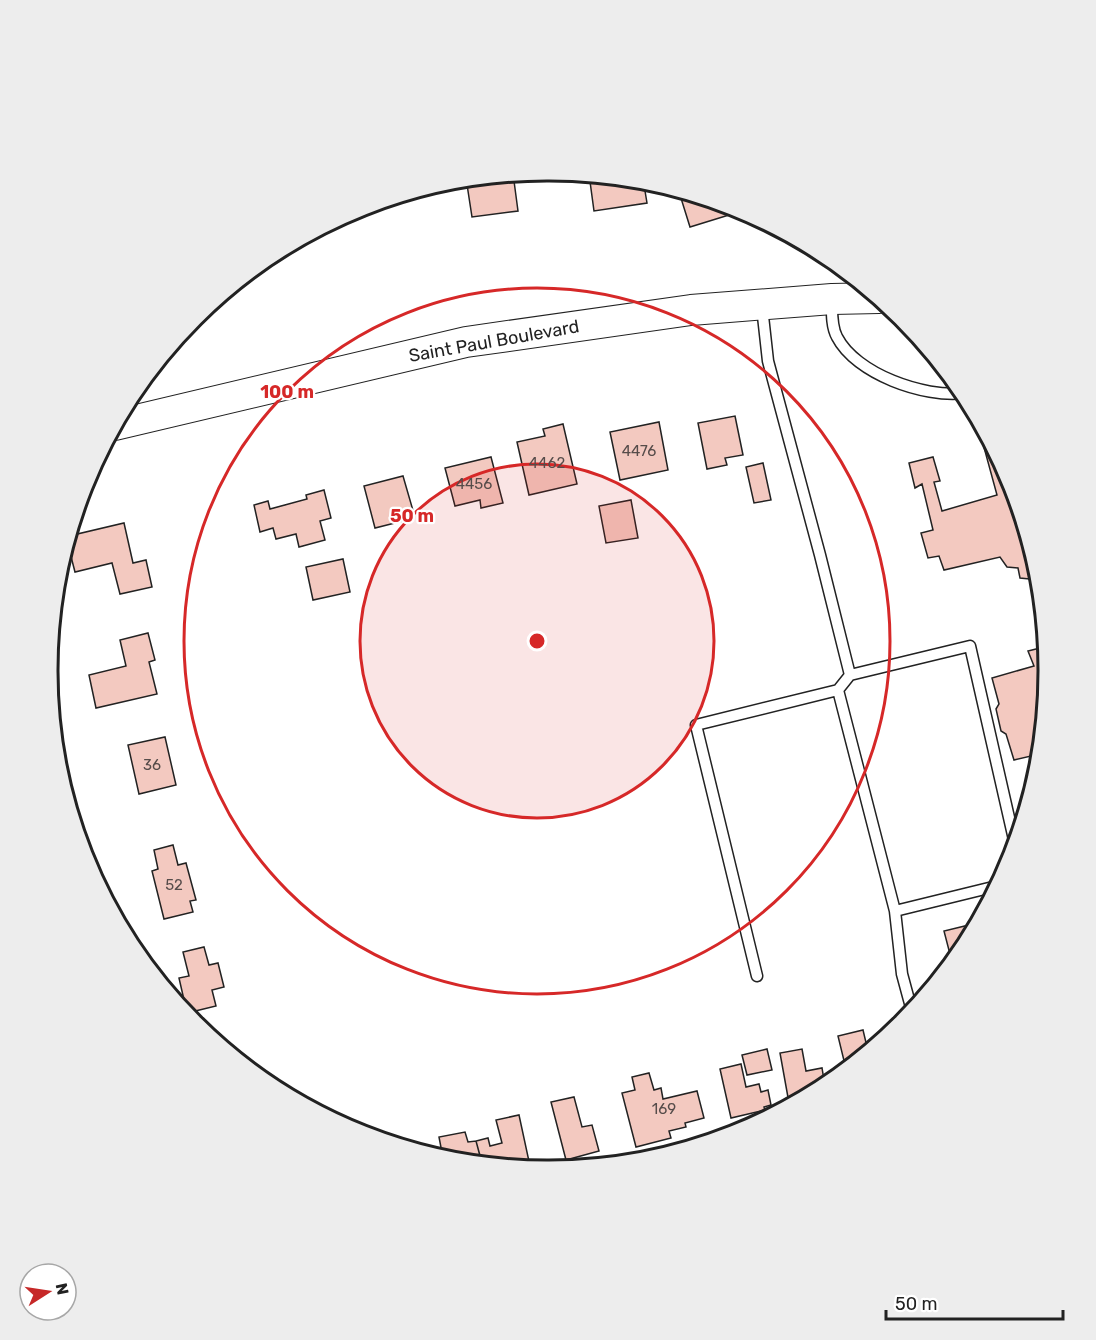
<svg xmlns="http://www.w3.org/2000/svg" width="1096" height="1340" font-family="Rubik,sans-serif">
<style>
.building{fill:#f3c9c0;stroke:#222;stroke-width:1.5}
.lines{fill:none;stroke-linecap:round;stroke-linejoin:round}
.lane-casing{stroke:#222;stroke-width:13}
.secondary-casing{stroke:#222;stroke-width:32}
.lane{stroke:#fff;stroke-width:10}
.secondary{stroke:#fff;stroke-width:30}
.ring{fill:none;stroke:#d62828;stroke-width:3}
.labels{text-anchor:middle;dominant-baseline:central;stroke-width:4.5;stroke-linejoin:round;paint-order:stroke}
.number-label{font-size:15px;fill:#564c4a}
.street-label{font-size:18px;fill:#222;stroke:#fff}
.rim{fill:none;stroke:#222;stroke-width:3}
.centre{fill:#d62828;stroke:#fff;stroke-width:3}
.ring-label{font-size:18px;text-anchor:middle;font-weight:bold;fill:#d62828;stroke:#fff;stroke-width:4.5;stroke-linejoin:round;paint-order:stroke}
</style>
<rect width="100%" height="100%" fill="#fff"/>
<!-- building -->
<path class="building" d="M540,171L541,177L514,181L518,211L472,217L466,178Z
M589,174L643,179L647,203L594,211Z
M688,192L726,204L729,215L690,227L680,195Z
M735,416L743,455L725,458L727,465L707,469L698,423Z
M659,422L668,470L620,480L610,432Z
M563,424L577,484L529,495L517,442L545,436L543,429Z
M988,438L1010,479L1039,580L1020,578L1018,568L1007,567L1000,557L944,570L939,556L928,558L921,533L933,530L922,484L915,488L909,463L933,457L940,481L934,482L942,511L997,495L982,440Z
M491,457L503,503L481,508L480,500L455,506L445,468Z
M763,463L771,500L754,503L746,467Z
M403,476L414,514L402,517L403,521L375,528L364,486Z
M324,490L331,518L320,521L325,540L299,547L296,534L276,539L273,528L260,532L254,505L268,501L270,509L307,499L306,495Z
M631,500L638,538L606,543L599,506Z
M124,523L133,563L146,560L152,587L120,594L112,563L75,572L67,541L69,536Z
M343,559L350,592L313,600L306,567Z
M148,633L155,660L149,662L157,694L96,708L89,675L126,666L120,640Z
M1044,647L1048,670L1040,754L1014,760L1006,734L1001,731L996,709L999,704L992,678L1034,666L1028,651Z
M165,737L176,785L139,794L128,745Z
M173,845L178,865L186,863L196,900L190,901L193,912L164,919L152,871L158,869L154,850Z
M973,924L974,929L964,948L952,962L944,931Z
M204,947L209,965L218,963L224,987L212,990L216,1006L187,1013L179,978L189,976L183,952Z
M863,1030L868,1051L846,1069L838,1036Z
M767,1049L772,1070L747,1075L742,1055Z
M802,1049L806,1071L822,1068L825,1086L797,1101L789,1103L780,1053Z
M741,1064L746,1087L759,1084L761,1092L768,1090L771,1105L764,1107L765,1110L731,1118L720,1069Z
M649,1073L654,1090L661,1088L663,1099L697,1091L704,1118L685,1123L686,1127L669,1131L671,1138L636,1147L622,1093L635,1090L632,1077Z
M574,1097L582,1127L592,1125L599,1151L566,1160L551,1102Z
M519,1115L530,1166L525,1168L482,1163L476,1141L488,1138L490,1146L502,1143L496,1120Z
M465,1132L468,1142L476,1141L480,1156L458,1161L443,1158L439,1137Z"/>
<g class="lines">
<defs>
<path id="lane" d="M832,300C832,311 831,326 837,337C856,374 924,398 964,393
M762,307L768,361L820,555L850,675L838,690L895,911L902,974L912,1011
M850,675L970,646L1015,844
M895,911L997,886
M757,976L696,725L838,690"/>
<path id="secondary" d="M115,425L466,342L691,310L832,299L879,298"/>
</defs>
<!-- lane casing -->
<use href="#lane" class="lane-casing"/>
<!-- secondary casing -->
<use href="#secondary" class="secondary-casing"/>
<!-- lane -->
<use href="#lane" class="lane"/>
<!-- secondary -->
<use href="#secondary" class="secondary"/>
</g>
<!-- distance rings -->
<circle cx="537" cy="641" r="177" fill="#d62828" fill-opacity=".12"/>
<g class="ring">
<circle cx="537" cy="641" r="177"/>
<circle cx="537" cy="641" r="353"/>
</g>
<g class="labels">
<!-- number labels -->
<g class="number-label">
<text x="639" y="451">4476</text>
<text x="547" y="463">4462</text>
<text x="474" y="484">4456</text>
<text x="152" y="765">36</text>
<text x="174" y="885">52</text>
<text x="664" y="1109">169</text>
</g>
<!-- street labels -->
<g class="street-label">
<text transform="translate(494 341) rotate(-10)">Saint Paul Boulevard</text>
</g>
</g>
<!-- crop -->
<path d="M0 0H1096V1340H0ZM547 181H549A489 489 0 0 1 1038 670V671A489 489 0 0 1 549 1160H547A489 489 0 0 1 58 671V670A489 489 0 0 1 547 181Z" fill="#ededed" fill-rule="evenodd"/>
<path class="rim" d="M547 181H549A489 489 0 0 1 1038 670V671A489 489 0 0 1 549 1160H547A489 489 0 0 1 58 671V670A489 489 0 0 1 547 181Z"/>
<circle cx="537" cy="641" r="9" class="centre"/>
<g class="ring-label">
<text x="287" y="398">100 m</text>
<text x="412" y="522">50 m</text>
</g>
<!-- north arrow -->
<g transform="translate(48 1292) rotate(78)"><circle r="28" fill="#ffffff" stroke="#a7a7a7" stroke-width="1.5"/>
<path d="M0-4.5L10 22L0 15L-10 22Z" fill="#c62828"/>
<text y="-9" font-size="16" font-weight="bold" text-anchor="middle" fill="#222222">N</text>
</g>
<!-- scale -->
<path d="M886 1310v9h177v-9" fill="none" stroke="#222222" stroke-width="3"/>
<text x="895" y="1310" font-size="18" fill="#222222" stroke="#ffffff" stroke-width="4.5" paint-order="stroke">50 m</text>
</svg>
